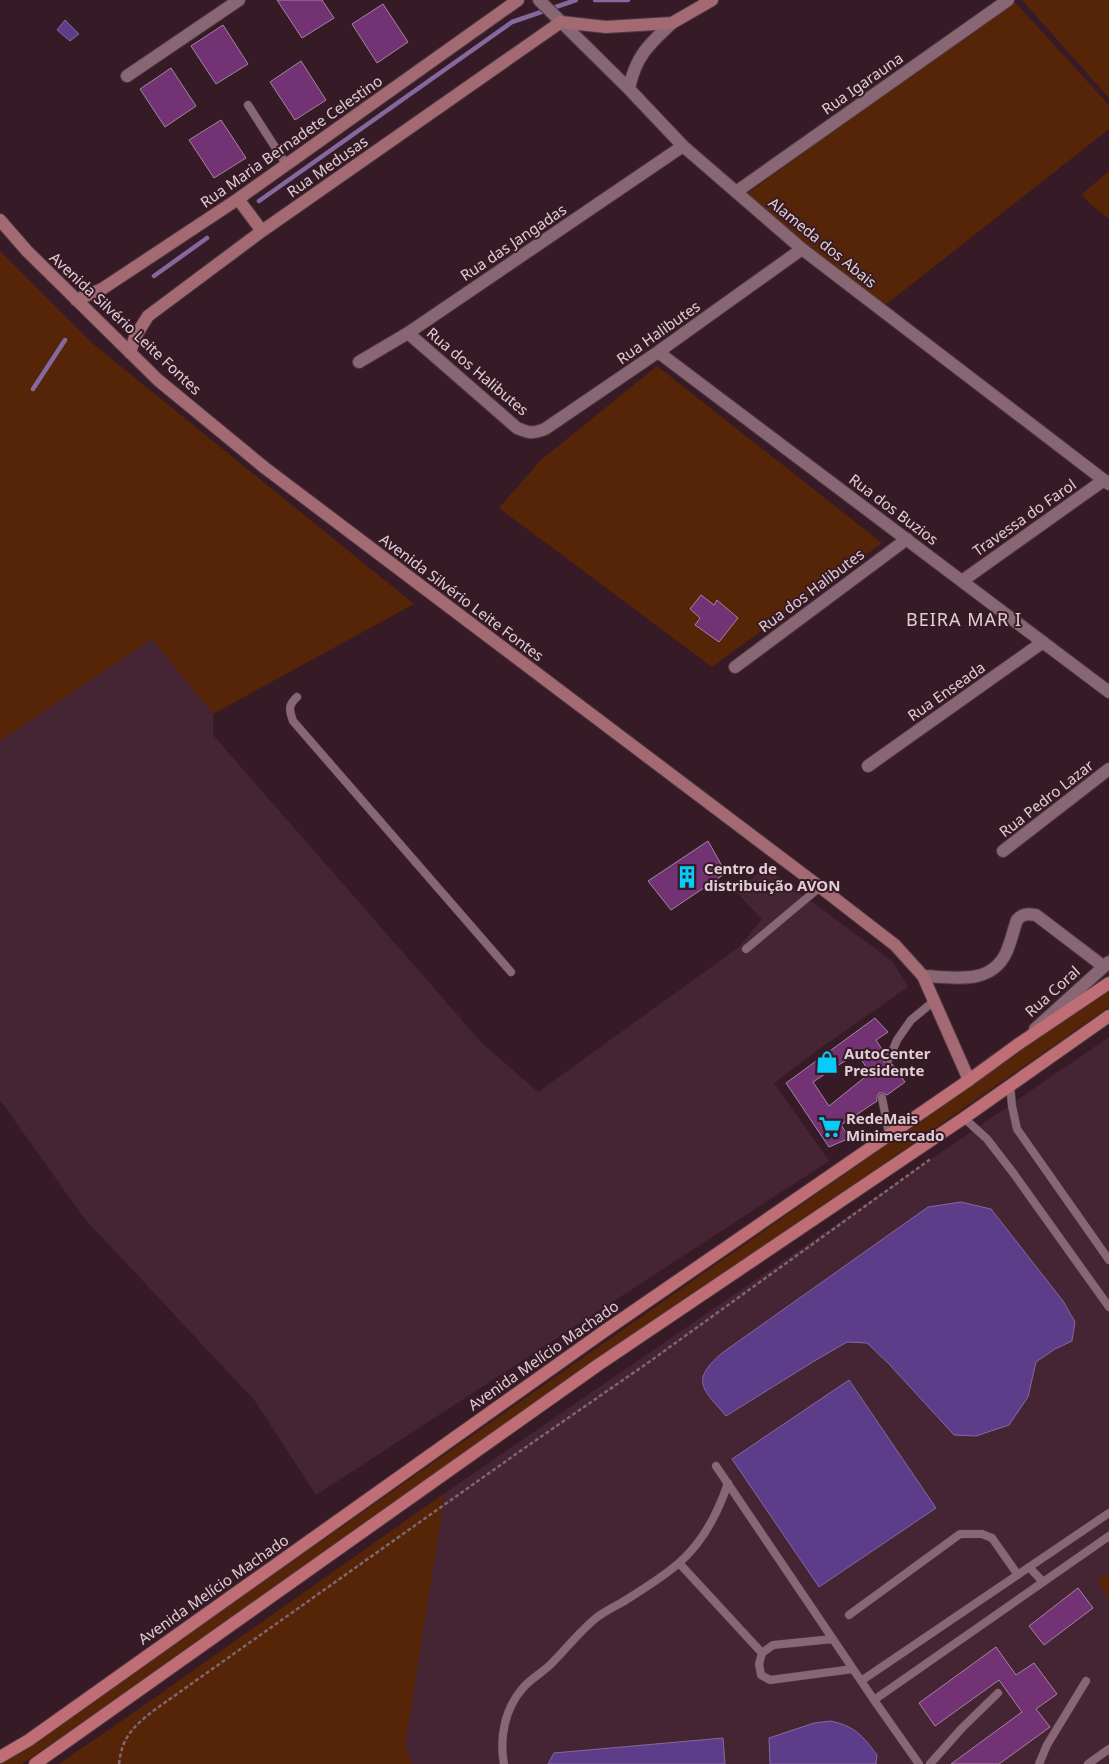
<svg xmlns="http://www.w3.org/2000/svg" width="1109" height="1764" font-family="'Noto Sans',sans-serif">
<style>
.built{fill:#452433}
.green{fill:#562407}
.water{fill:#5d3c89;stroke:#8568a0}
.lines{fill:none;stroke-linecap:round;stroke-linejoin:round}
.stream{stroke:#8568a0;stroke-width:4.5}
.building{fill:#733273;stroke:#a187a0;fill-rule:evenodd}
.lane-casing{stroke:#4f3942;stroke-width:9}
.street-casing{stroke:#4f3942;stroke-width:14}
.secondary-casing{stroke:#4f3942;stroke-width:14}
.primary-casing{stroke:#4f3942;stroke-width:14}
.path{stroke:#7f6770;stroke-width:2.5;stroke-dasharray:4 2.5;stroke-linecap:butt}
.lane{stroke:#886673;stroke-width:8}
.street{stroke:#886673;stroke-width:12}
.secondary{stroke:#a46a74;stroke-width:12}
.primary{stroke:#c06e75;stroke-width:12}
.labels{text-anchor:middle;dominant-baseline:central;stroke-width:4;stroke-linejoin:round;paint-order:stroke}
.street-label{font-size:15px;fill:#e1cdd4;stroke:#361b26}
.poi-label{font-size:15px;font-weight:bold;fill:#e1cdd4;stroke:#361b26;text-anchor:start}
.quarter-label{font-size:18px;letter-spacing:1px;fill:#e1cdd4;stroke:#361b26}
</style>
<rect width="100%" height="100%" fill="#361b26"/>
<!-- built -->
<path class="built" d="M152,639L213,714V735L481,1042L538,1092L739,947L762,919L736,892L765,867L892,961L908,987L822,1047L774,1083L829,1161L316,1495L255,1401L84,1218L0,1100V741Z
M1109,1037V1764H59L136,1711L445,1493Z"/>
<!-- green -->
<path class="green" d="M1022,0H1109V98Z
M1014,1L1109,105V129L884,306L744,196Z
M1109,171V219L1088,202L1082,194Z
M0,251L92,343L414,604L213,714L152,639L0,741Z
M657,366L882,543L712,667L499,508L541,460Z
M1109,991V1007L22,1764H1L12,1758L1055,1027Z
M445,1493L405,1746L412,1764H59L136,1711Z
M1109,1572V1599L1097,1581Z"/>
<!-- water -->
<path class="water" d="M65,20L79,34L70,41L57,30Z
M961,1202L991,1209L1063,1301L1075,1322L1072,1341L1055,1349L1036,1362L1028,1397L1009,1425L976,1436L954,1435L889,1364L867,1343L847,1342L816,1360L726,1416C702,1388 690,1381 722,1353L928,1207Z
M849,1380L936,1508L819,1587L732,1459Z
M830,1721C855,1726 862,1735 877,1755L876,1764H770L769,1738L814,1723Z
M723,1738L725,1764H548L554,1753Z"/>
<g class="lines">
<!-- stream -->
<path class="stream" d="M595,0H628
M259,201L512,22L576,0
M154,276L207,238
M33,389L65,340"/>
</g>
<!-- building -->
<path class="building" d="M277,0H322L334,18L302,38Z
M383,4L408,42L377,63L352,24Z
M223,25L248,64L216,84L191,46Z
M301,61L326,100L295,120L270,82Z
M171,68L196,106L165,127L140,89Z
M221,120L246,158L214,178L189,140Z
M701,595L714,605L717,600L738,618L719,642L695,625L700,618L690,609Z
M708,841L726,873L671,910L648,881Z
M875,1018L888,1032L876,1040L885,1054L884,1062L887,1064H892L905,1082L887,1095L883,1093H879L877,1097V1101L841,1125L850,1138L829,1147L786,1083ZM857,1053L870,1073L829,1106L813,1082Z
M1078,1588L1093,1608L1044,1645L1029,1626Z
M996,1647L1016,1675L1034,1663L1057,1694L1036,1709L1050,1727L999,1764H951L1022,1712L999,1680L935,1726L919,1703Z"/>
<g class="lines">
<defs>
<path id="lane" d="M248,105L286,164
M297,697C288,705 289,710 293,721L511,972
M746,949L820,887
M889,1059L897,1040L911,1020L934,1001
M1010,1084L1012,1106L1017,1129L1109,1260
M882,1098L889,1134
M964,1118L987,1139L1014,1174L1109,1307
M716,1466L874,1700L919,1764
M679,1563L762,1653
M1029,1567L1043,1582
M849,1615L960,1534H982L992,1538L1018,1575
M833,1639L773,1645L762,1653L759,1664L761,1675L770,1680L853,1669
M861,1681L1109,1513
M874,1700L1109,1536
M504,1764C499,1738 505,1709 522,1689C530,1679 542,1673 551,1664C566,1649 579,1632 596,1618C605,1611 616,1606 626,1600C643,1589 663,1577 679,1563C703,1542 718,1513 728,1483
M930,1764L962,1728L998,1693
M1039,1764L1047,1745L1086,1681
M1088,1764L1109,1749"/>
<path id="street" d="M539,0L629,89L683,146L802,249L1109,484
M127,76L239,0
M629,89C635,57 649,44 672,23
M736,192L1008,0
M408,333L517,428C529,433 532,434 545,429L658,352L802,249
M658,352L1109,692
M359,362L408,333L683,146
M962,581L1104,480
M735,667L907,539
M868,766L1043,642
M1003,851L1109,769
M923,976C953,977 990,986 1006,953C1011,942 1013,931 1017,920C1023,913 1028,914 1036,915L1103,966
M1035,1029L1109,962"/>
<path id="secondary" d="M238,199L262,231
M0,220L27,251L158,380L265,468L820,887L895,945L923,976L969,1080
M76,300L102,289L238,199L518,0
M130,353L135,337L148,316L262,231L561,22L606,27L672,23L712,0"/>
<path id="primary" d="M0,1757L29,1740L606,1330L969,1080L1017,1045L1109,983
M35,1764L598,1365L964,1118L1109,1016"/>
</defs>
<!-- lane casing -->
<use href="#lane" class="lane-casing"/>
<!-- street casing -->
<use href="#street" class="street-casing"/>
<!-- secondary casing -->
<use href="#secondary" class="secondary-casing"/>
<!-- primary casing -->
<use href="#primary" class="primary-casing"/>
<!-- path -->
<path class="path" d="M119,1764C122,1737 133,1727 153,1711L516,1454L649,1362L932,1158"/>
<!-- lane -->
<use href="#lane" class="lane"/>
<!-- street -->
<use href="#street" class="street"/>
<!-- secondary -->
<use href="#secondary" class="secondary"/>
<!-- primary -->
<use href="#primary" class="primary"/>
</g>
<!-- icons -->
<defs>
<symbol id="building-bare" viewBox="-9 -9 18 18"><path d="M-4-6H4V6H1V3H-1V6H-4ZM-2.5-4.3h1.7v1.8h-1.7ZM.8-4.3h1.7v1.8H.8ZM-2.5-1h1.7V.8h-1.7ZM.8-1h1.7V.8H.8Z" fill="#07cbf9" stroke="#361b26" stroke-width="2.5" paint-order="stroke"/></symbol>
<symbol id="shop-bare" viewBox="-9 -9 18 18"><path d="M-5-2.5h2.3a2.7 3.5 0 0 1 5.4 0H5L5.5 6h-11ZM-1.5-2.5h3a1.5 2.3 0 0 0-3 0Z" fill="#07cbf9" stroke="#361b26" stroke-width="2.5" paint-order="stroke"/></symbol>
<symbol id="supermarket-bare" viewBox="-9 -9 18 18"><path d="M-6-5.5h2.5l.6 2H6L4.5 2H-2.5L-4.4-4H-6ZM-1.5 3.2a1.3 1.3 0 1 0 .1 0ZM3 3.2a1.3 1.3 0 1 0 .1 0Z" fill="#07cbf9" stroke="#361b26" stroke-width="2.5" paint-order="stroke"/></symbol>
</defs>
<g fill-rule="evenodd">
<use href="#building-bare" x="671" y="861" width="32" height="32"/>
<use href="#shop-bare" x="811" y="1046" width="32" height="32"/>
<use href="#supermarket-bare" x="814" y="1111" width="32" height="32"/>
</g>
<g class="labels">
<!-- street labels -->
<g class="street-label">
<text transform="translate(862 83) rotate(-35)">Rua Igarauna</text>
<text transform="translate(291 141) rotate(-35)">Rua Maria Bernadete Celestino</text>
<text transform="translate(327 166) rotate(-35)">Rua Medusas</text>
<text transform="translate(513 242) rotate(-34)">Rua das Jangadas</text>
<text transform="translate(823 242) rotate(39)">Alameda dos Abais</text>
<text transform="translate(126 323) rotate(43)">Avenida Silvério Leite Fontes</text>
<text transform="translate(658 332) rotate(-35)">Rua Halibutes</text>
<text transform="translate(478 371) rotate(40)">Rua dos Halibutes</text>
<text transform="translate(894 509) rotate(37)">Rua dos Buzios</text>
<text transform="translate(1024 517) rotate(-35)">Travessa do Farol</text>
<text transform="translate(811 590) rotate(-37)">Rua dos Halibutes</text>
<text transform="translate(462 597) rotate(37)">Avenida Silvério Leite Fontes</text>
<text transform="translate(946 691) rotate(-35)">Rua Enseada</text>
<text transform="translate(1046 798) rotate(-38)">Rua Pedro Lazar</text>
<text transform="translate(1052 991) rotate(-42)">Rua Coral</text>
<text transform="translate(543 1355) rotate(-35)">Avenida Melício Machado</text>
<text transform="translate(213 1589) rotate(-35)">Avenida Melício Machado</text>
</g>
<!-- poi labels -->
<g class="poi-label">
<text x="704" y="868">Centro de<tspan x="704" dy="17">distribuição AVON</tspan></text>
<text x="844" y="1053">AutoCenter<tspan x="844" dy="17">Presidente</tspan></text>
<text x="846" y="1118">RedeMais<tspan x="846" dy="17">Minimercado</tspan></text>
</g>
<!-- quarter labels -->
<g class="quarter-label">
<text x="964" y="619">BEIRA MAR I</text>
</g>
</g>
</svg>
